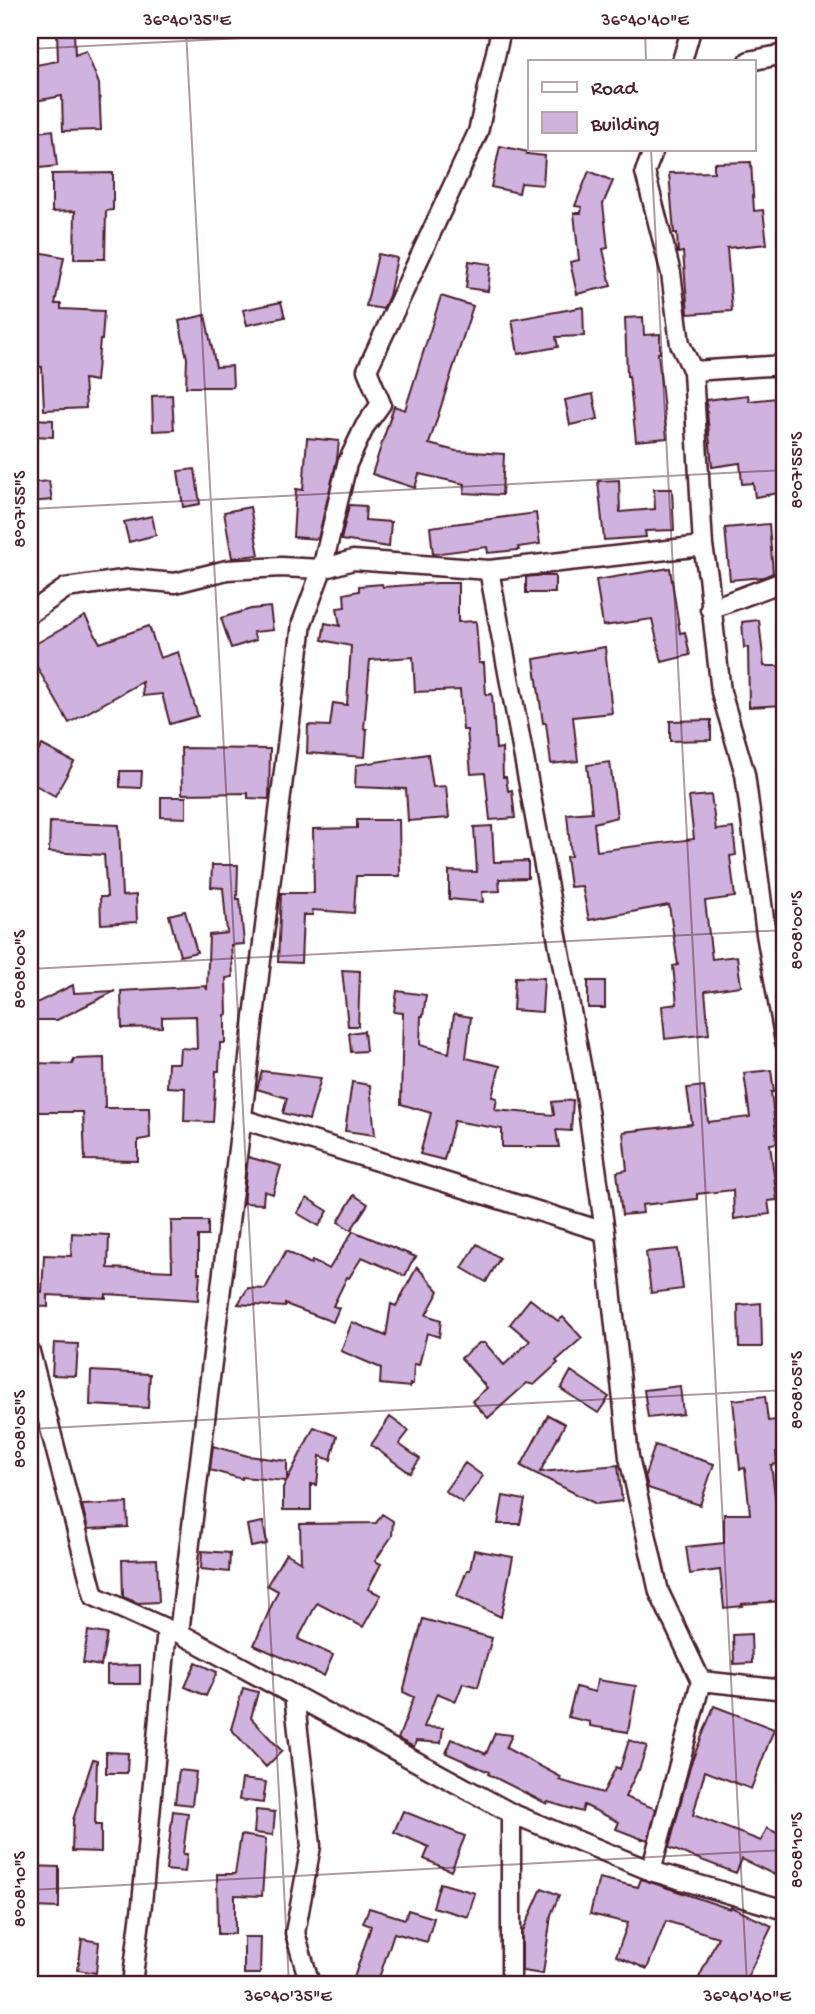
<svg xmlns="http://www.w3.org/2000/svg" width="815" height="2014" font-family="'Gochi Hand',sans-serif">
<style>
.building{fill:#d0b2de;stroke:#4a1f2b;stroke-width:2}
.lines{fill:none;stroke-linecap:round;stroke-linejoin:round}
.minor-casing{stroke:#4a1f2b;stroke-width:23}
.minor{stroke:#fff;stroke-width:18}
.ticks{fill:none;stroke:#4a1f2b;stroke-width:2;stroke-opacity:0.45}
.neatline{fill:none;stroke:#4a1f2b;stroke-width:2.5}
.ticks-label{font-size:18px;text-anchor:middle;fill:#4a1f2b}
</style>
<rect width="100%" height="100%" fill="#fff"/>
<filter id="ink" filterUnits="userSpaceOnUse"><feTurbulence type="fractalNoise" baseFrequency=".0143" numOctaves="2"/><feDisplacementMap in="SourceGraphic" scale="14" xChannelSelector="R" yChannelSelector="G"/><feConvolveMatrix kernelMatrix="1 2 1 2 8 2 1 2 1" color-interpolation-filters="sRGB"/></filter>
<g filter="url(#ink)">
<!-- building -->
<path class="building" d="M57,32H74L75,55L86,51L99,84L101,130L63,131L62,96L30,102V66L58,61Z
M53,130L57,166L31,169L30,133Z
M500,146L528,152L527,154L545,156L543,185L521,183L519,193L491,187Z
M751,162L754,211L763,210L767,244L727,248L732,311L688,314L683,252L678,253L677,233H674L669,173L714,172V163Z
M589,171L613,181L603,204L608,248L603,249L611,286L577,294L570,262L579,260L574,213H581L582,207L575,206Z
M113,173V210L106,211L105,259H74L75,211L52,212V174Z
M38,252L64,257L55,304H61V309L104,311L102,340H100L96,381L84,379L86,408L44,410L42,367L30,366V296Z
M378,254L397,258L389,296L383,309L366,306Z
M469,261L491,264L488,291L466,288Z
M441,296L473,306L429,444L456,451L504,454L502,495L464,493L465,484L419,474L415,488L372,474L394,406L405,410Z
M281,302L285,317L247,325L243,310Z
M583,307L584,336L556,337L558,347L518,354L512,320Z
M205,315L216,367L232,366L233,387H186L187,358L179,321Z
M643,317L644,335L660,334V353H658L667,438L636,441L629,376H627L625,318Z
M593,394L598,419L570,425L565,400Z
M172,395L174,430L153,431L152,396Z
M748,395L749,401L785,397V492L755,497L753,483L742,484L740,463L712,467L706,400Z
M32,419L53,420V437L32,436Z
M307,438L339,441L337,459L318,539L293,537L296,489L303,490Z
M195,469L200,504L183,507L178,471Z
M619,480L620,512L655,509L654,489H672L674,530L645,531L646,537L604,540L598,481Z
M49,481L52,500L30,502V483Z
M349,505L366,506L365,520L391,522L389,547L341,540Z
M250,507L259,555L232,558L224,512Z
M536,513L540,544L518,547L519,550L488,553L487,547L433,554L430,527Z
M152,516L156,535L129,542L124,522Z
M769,524L773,573L764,577L730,580L725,528Z
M670,568L680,633L685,632L690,655L662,662L652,619L603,626L596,580Z
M535,576H555V593H526V577Z
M437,583H458V622L476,621L479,663H484L486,695L492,694L496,749L502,748L503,777H506L508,791L512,790L515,818L490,820L485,773L471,774L467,730H463L460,690L415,692L413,657L370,660L364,729H367L365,757L307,753L308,725L330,726L333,703L347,705L351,646L322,640L325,623L340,626L337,608L345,607L344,594L359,591V586L382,584L383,587Z
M270,607L273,630L253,632L256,640L231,648L221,618L251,609Z
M85,616L100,643L149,626L160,658L178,652L198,716L170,724L162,694L143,696L142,682L69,723L30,655V647Z
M759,620L764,666H782L783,705L749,707L748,647L744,648L742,622Z
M605,647L612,713L573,717L578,761L551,764L546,723H543L534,659Z
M711,720V740L670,741V721Z
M42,745L74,762L55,796L30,782V766Z
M181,748L270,749L269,799L248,798V793L182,794Z
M428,754L433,787L446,786L449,818L408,821L406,789L355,787L356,765Z
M610,762L617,817L594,823L597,851L694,839L689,797L711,795L716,830L733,828L736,855L730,856L735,897L705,901L712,959L737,956L741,986L705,991L709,1034L665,1039L662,1006L677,1004L673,966L678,965L669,905L589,920L582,886L570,887L566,857L571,856L567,814L592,812L587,765Z
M120,771H142L141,788L120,787Z
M161,797H186V818L161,817Z
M357,820H399L400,876H356L354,913L312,910L313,915H303L301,963L278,962L281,893H314L313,829L357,828Z
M50,822L119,825L122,896L136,895L137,922L101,924L100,897H107L104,855L49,852Z
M492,826L494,862L528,861V878L499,879L500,891L482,892L483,902L449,899V871L477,872L474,827Z
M212,865H238L237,899H240L244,944L231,945L233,977L226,978L227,1014L225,1015V1043H220L219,1071H216L213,1122L184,1121L185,1088L167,1087L168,1063H179L180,1048L197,1049L196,1016L162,1017V1027L122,1028L121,991L206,986L207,990L209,935L227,933L223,888L211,887Z
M185,911L197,952L180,956L169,915Z
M342,970L360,971L358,1026H348Z
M515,977L544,978L542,1012L513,1010Z
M588,981H605V1008H588Z
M73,985L74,993L115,991L57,1020H30V1006Z
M397,991L426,995L423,1016H421L420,1045L449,1053L454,1014L471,1017L466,1058L500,1066L492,1097L497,1098L495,1110L554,1115L552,1102L573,1100L571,1131L556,1130L559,1147H502V1129L454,1121L444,1160L420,1154L431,1113L401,1104L403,1013L394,1012Z
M364,1031L366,1051L351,1052L349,1033Z
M104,1058L105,1108H149L150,1138L138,1140V1161L85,1160L83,1112H30V1063L73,1064V1059Z
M771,1070L774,1092H771L777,1143L770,1144L777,1200L768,1201L770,1214L734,1219L733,1190L697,1194V1199L642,1205L643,1213L622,1215L617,1172L627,1170L623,1132L692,1124L687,1088L704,1086L708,1122L750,1117L744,1073Z
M262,1071L321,1078L309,1120L283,1113L287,1098L257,1089Z
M352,1082L370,1085L375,1135L345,1131Z
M248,1157L281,1166L273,1194L264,1191L263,1204L243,1203Z
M354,1195L368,1204L351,1230L338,1222Z
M307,1198L328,1211L319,1226L297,1213Z
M171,1221H208V1236H198V1273H200L198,1300L106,1294V1298L48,1295V1307L30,1306V1291L42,1292L44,1255L71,1256L72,1233L109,1235L108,1268L172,1271Z
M353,1231L416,1257L411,1263L405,1276L362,1257L349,1278L347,1277L333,1306L339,1308L333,1322L285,1304V1307L238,1304L248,1288L265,1289L286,1251L311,1264L312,1261L329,1269Z
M477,1244L500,1258L486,1282L462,1268Z
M678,1249L683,1289L651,1293L646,1252Z
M417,1267L439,1291L426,1315L441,1320L439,1337L427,1333L419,1365L414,1364L413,1384H410V1387L380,1384L381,1368L341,1351L352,1322L386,1336L391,1304L396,1306Z
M530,1299L558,1321L563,1317L582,1338L556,1361L558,1363L534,1385L527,1383L488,1418L472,1401L487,1388L461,1358L479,1343H485L504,1365L530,1341L510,1324Z
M761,1303L762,1347H739L738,1305Z
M54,1343L78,1344L76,1376L52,1375Z
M91,1371L150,1374L148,1408L90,1405Z
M571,1371L609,1397L598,1413L561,1389Z
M680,1386L683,1414L648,1418L644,1390Z
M765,1396L768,1421L785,1419V1451L776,1452L777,1464L771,1465L779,1525L785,1524V1573L781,1575L783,1601L742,1604L743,1606L724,1608L720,1570L690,1574L686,1547L724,1543V1514H750L745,1468L740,1469L733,1400Z
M548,1415L565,1424L540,1472L618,1465L622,1501L596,1504L521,1466Z
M390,1417L409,1431L399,1444L420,1459L410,1473L371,1445Z
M314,1427L337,1436L331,1460L320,1456L317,1485L311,1484V1510H283V1488L286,1481L242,1477V1479L210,1470L213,1446L248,1456L287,1461V1480Z
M655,1445L714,1464L700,1505L648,1488L645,1475Z
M465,1463L483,1476L463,1503L445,1491Z
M503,1496L525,1500L520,1524H498Z
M127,1503L128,1527L88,1529L82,1505Z
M382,1514L393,1521L392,1536L375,1561L381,1564L368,1589L381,1595L363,1627L317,1603L298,1639L333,1655L324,1676L254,1645L278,1591L267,1585L286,1553L301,1562L300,1524L376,1523Z
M263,1522L267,1544L251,1547L247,1525Z
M474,1550L513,1557L501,1617L457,1596L467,1570H470Z
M202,1551L230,1553L229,1572L201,1569Z
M157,1559L159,1602L138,1603L123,1597L122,1560Z
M423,1619L492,1638L478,1687L463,1683L456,1701L437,1693L424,1727L443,1728L441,1743L416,1741L414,1747L398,1739L414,1697L403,1692Z
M88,1631L107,1634L101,1666L83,1663Z
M751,1634L752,1663L734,1664L733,1635Z
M196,1662L217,1672L206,1696L185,1687Z
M140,1665V1684H107V1666Z
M597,1680L636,1686L628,1732L590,1726V1722L568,1717L576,1687L595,1692Z
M243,1688L258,1692L251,1718L282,1751L266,1767L231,1729Z
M714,1706L774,1729L751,1789L705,1771L693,1815L761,1841L767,1828L785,1837V1880L742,1859L736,1873L669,1848L690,1766Z
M495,1733L512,1735L506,1748L561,1777L559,1780L603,1793L616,1767L620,1769L629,1740L647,1746L639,1770H638L625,1797L656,1809L648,1840L642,1838V1839L616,1829L619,1822L584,1805L582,1812L548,1802L547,1804L488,1774L489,1772L446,1753L452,1739L486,1754Z
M106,1752L128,1753L127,1773H106Z
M93,1759L97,1760L95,1825H101V1852L72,1851L73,1820Z
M179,1770L196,1772L192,1805L175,1803Z
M242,1779L266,1782L263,1803L239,1800Z
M256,1810L275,1812L273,1835L254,1833Z
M173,1811L188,1813L183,1854H187L185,1872L166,1870Z
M403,1811L465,1836L451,1871L424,1859L429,1847L394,1832Z
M241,1835L266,1839L262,1896L235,1895V1934H218L217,1874H235Z
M30,1866L59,1867V1908L30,1907Z
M599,1878L638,1887L641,1879L730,1909L731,1907L772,1926L744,1984H696L718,1937L666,1921L647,1969L616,1956L628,1923L590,1914Z
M440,1883L475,1893L468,1917L433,1907Z
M542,1888L559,1895L551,1915L543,1974L522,1971V1933Z
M369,1908L405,1919L408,1910L434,1918L427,1942L394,1933L377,1984H352L371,1926L363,1923Z
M244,1937H261L260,1974H244Z
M82,1939L99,1942L96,1973L78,1970Z"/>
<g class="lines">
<defs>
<path id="minor" d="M682,61L691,30
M749,61L785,54
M654,149L645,172L671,273L680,344L693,371
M785,365L693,371L703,546L708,576L721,692L745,774L766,934L785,1042
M489,570L584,1081L605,1232L629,1457L659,1592L701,1681L651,1871
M710,609L785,581
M30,613L66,588L130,579L175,583L227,570L281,567L322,569L347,464L365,426L381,404L367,370L478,132L501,30
M242,1119L605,1232
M30,1352L94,1596L167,1629L179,1633L511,1813L651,1871L785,1910
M179,1633L302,623L322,569L353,560L489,570L703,546
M701,1681L785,1690
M294,1695L311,1846L295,1933L310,1984
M132,1984L142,1904L167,1629
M511,1984V1813"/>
</defs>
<!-- minor casing -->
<use href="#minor" class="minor-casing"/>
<!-- minor -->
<use href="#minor" class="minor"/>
</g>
</g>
<!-- ticks -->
<path class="ticks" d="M186,30L289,1984M645,30L646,61M30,49L397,30M651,149L747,1984M30,509L785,470M30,969L785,930M30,1429L785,1390M30,1890L785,1850"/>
<!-- margin -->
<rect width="815" height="2014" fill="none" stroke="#fff" stroke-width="77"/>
<!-- legend -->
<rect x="528" y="60" width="228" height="91" fill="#ffffff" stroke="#b7a5aa" stroke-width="2"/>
<rect x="542" y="82" width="35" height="10" fill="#ffffff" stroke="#b7a5aa" stroke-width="2"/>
<text x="591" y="94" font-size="21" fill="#4a1f2b">Road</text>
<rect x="542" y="112" width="35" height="21" fill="#d0b2de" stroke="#b7a5aa" stroke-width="2"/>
<text x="591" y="130" font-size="21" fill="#4a1f2b">Building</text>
<rect x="38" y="38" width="738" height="1938" class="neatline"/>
<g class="ticks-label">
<text x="187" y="25">36°40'35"E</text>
<text x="645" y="25">36°40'40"E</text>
<text transform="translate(796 470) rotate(-90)" y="6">8°07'55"S</text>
<text transform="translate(19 509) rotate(-90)" y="6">8°07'55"S</text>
<text transform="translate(796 930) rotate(-90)" y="6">8°08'00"S</text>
<text transform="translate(19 969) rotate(-90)" y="6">8°08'00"S</text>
<text transform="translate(796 1390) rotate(-90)" y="6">8°08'05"S</text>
<text transform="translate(19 1429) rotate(-90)" y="6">8°08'05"S</text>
<text transform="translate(796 1850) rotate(-90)" y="6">8°08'10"S</text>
<text transform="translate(19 1889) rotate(-90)" y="6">8°08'10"S</text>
<text x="288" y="2001">36°40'35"E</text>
<text x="747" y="2001">36°40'40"E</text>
</g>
</svg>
